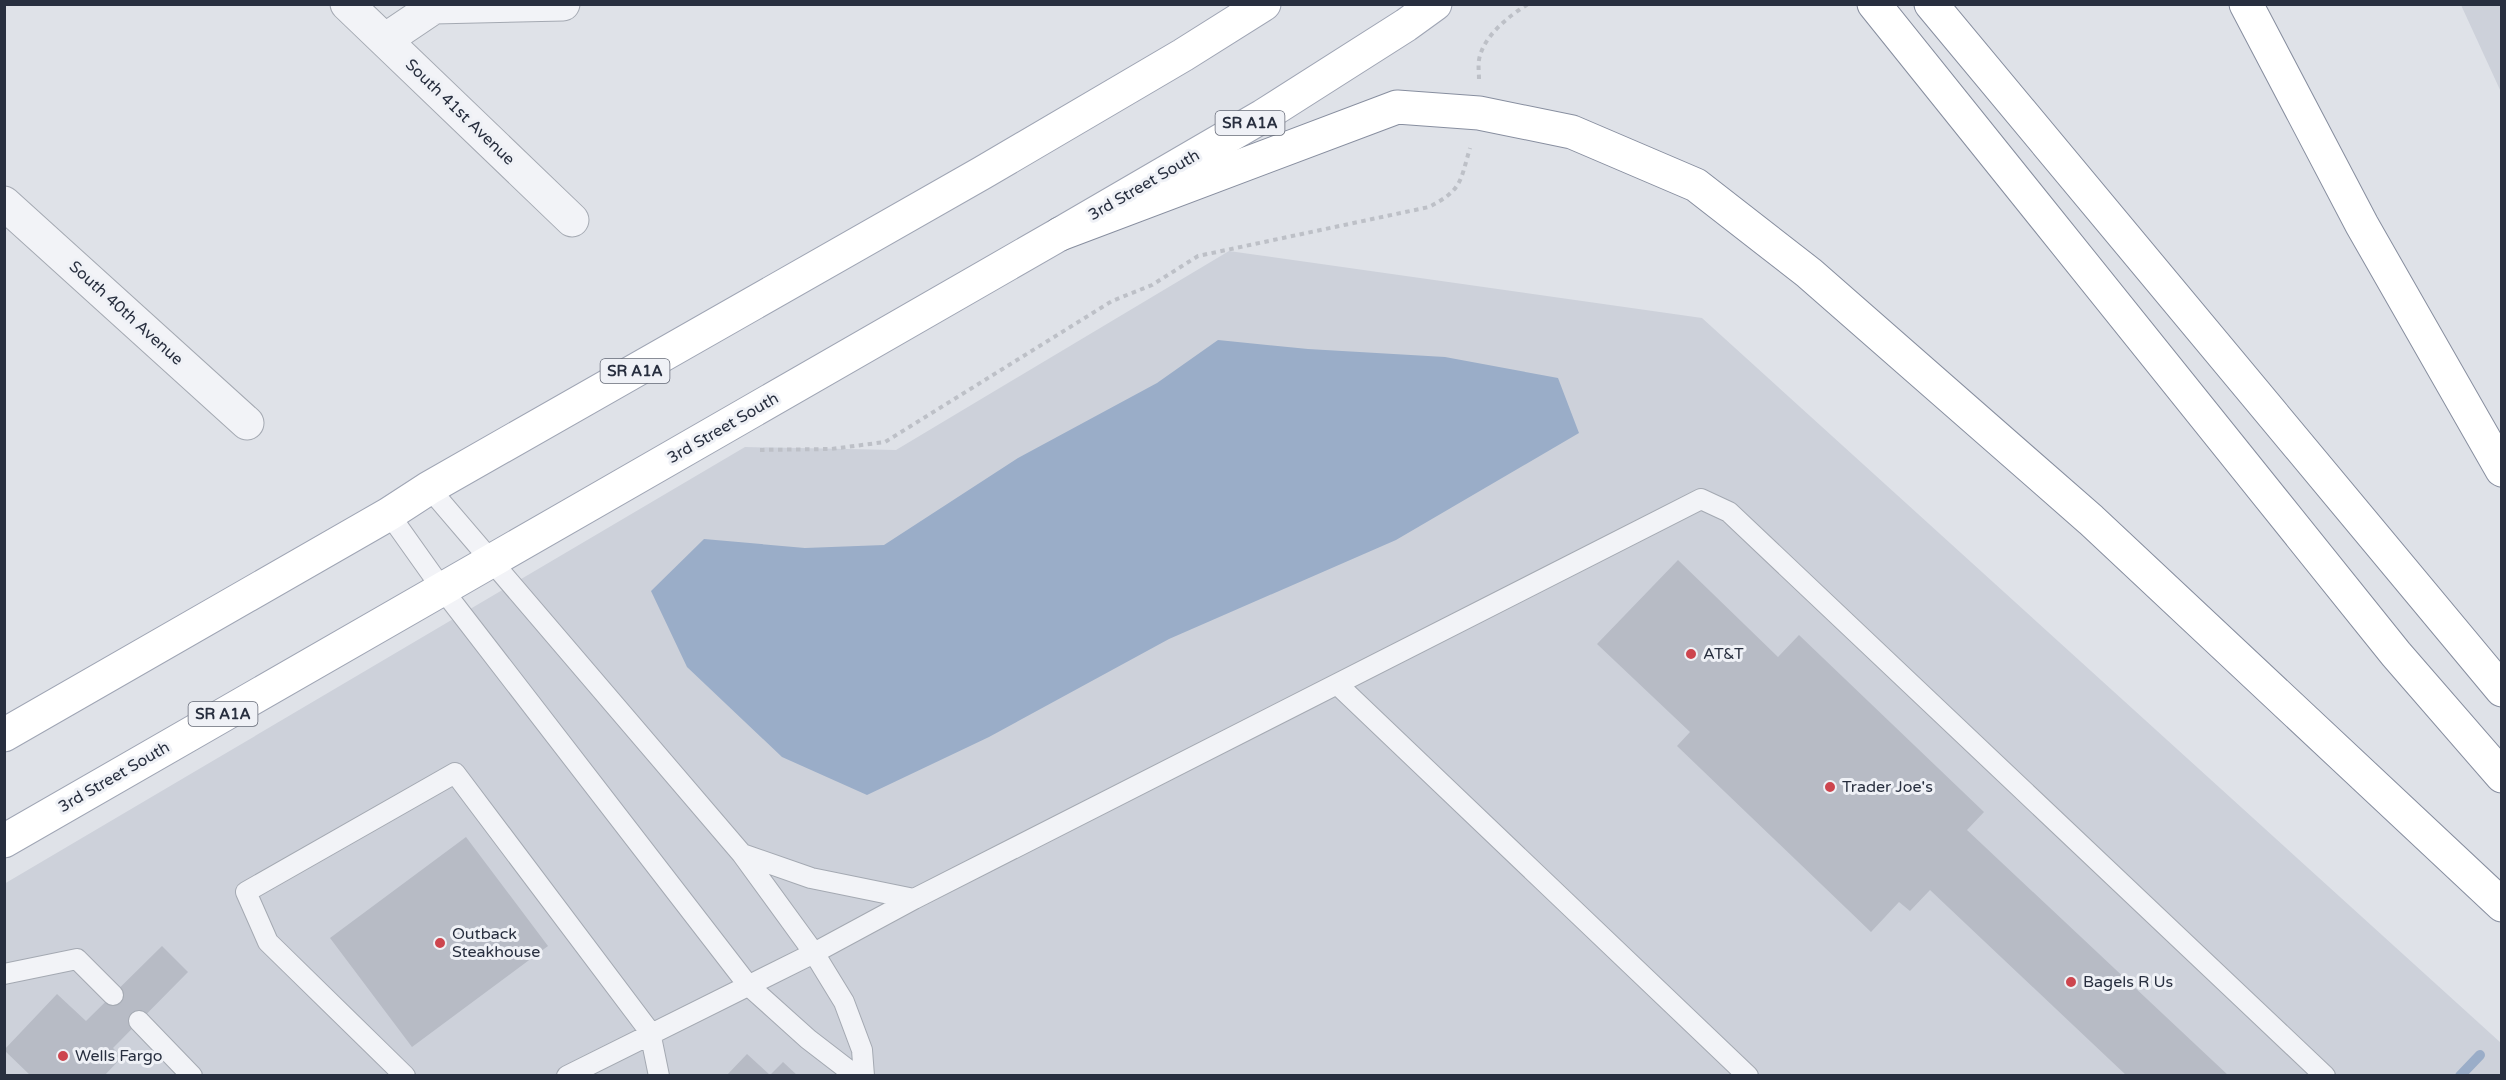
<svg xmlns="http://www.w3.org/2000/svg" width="2506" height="1080" font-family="'Varela Round',sans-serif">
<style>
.built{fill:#cdd1da}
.water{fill:#9aadc8}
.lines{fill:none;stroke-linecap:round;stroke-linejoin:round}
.stream{stroke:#9aadc8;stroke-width:10}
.building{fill:#b7bbc5}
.lane-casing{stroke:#a4a9b2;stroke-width:22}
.street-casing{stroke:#a4a9b2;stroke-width:35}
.primary-casing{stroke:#9fa5b4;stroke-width:35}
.highway-casing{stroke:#878e9f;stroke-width:35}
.path{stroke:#bdc0c7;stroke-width:4;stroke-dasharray:4.5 4.5;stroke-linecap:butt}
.lane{stroke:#f2f3f7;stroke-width:20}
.street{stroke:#f2f3f7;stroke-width:33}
.primary{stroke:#fff;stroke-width:33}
.highway{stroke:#fff;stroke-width:33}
.poi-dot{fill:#cd454e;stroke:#eff1f6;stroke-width:2}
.labels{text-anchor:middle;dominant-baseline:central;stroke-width:6;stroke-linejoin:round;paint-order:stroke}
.shield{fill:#eff1f6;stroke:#646976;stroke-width:1.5}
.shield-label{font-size:15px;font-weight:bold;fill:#282f3f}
.street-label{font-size:16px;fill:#282f3f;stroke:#eff1f6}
.poi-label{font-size:16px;fill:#282f3f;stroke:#eff1f6;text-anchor:start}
</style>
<rect width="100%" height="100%" fill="#dfe2e8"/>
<!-- built -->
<path class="built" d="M2461,5H2501V92Z
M1229,251L1702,318L2501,1043V1075H5L4,884L745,447L896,450Z"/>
<!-- water -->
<path class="water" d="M1218,340L1308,349L1445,357L1558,378L1579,433L1396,540L1169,639L989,737L867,795L782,757L687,667L651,591L704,539L805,548L884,545L1018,458L1157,383Z"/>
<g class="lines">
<!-- stream -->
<path class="stream" d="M2460,1076L2480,1055"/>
</g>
<!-- building -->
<path class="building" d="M1678,560L1778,657L1799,635L1984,812L1967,830L2229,1076H2127L1930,890L1910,911L1899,902L1871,932L1677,746L1690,732L1597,644Z
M466,837L548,946L412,1047L330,938Z
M162,946L188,972L113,1048L122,1057L104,1076H31L4,1050L57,994L86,1021Z
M747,1054L770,1075L783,1062L798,1076H726Z"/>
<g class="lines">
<defs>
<path id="lane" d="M429,488L742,854L814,953L844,1002L862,1050L864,1076
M389,514L443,590L748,985L808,1039L856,1076
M1337,684L1748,1076
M742,854L811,878L914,899
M4,974L77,959L113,995
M139,1021L192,1076
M405,1076L268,942L246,892L455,773L650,1032L659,1076
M567,1076L814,953L914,899L1701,499L1729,512L2325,1076"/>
<path id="street" d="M347,4L572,220
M385,40L434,7L563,4
M4,203L247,423"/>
<path id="primary" d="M4,735L389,514L429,488L982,173L1183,55L1264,4
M4,841L1060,234L1263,116L1406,25L1435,4"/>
<path id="highway" d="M1874,4L2396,654L2502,776
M1931,4L2502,690
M2246,4L2362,225L2502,470
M1060,234L1397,107L1479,113L1572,132L1696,185L1809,273L2091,520L2502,905"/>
</defs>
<!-- lane casing -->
<use href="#lane" class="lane-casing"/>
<!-- street casing -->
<use href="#street" class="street-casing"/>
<!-- primary casing -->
<use href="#primary" class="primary-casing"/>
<!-- highway casing -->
<use href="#highway" class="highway-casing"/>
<!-- path -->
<path class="path" d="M1479,79C1479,73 1478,66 1479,60C1483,36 1509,16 1528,4
M760,450L831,449L885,442L1112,301L1152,285L1198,256L1429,207C1462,190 1460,182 1470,148"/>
<!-- lane -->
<use href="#lane" class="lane"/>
<!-- street -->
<use href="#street" class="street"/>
<!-- primary -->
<use href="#primary" class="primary"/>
<!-- highway -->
<use href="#highway" class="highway"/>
</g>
<!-- markers -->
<g class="poi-dot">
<circle cx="1691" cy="654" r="6"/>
<circle cx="1830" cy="787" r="6"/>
<circle cx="440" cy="943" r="6"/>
<circle cx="2071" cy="982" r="6"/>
<circle cx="63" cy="1056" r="6"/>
</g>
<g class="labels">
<!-- shield labels -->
<g class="shield">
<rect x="1215.5" y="111" width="69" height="24" rx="4.5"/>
<rect x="600.5" y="359" width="69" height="24" rx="4.5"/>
<rect x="188.5" y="702" width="69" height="24" rx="4.5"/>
</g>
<g class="shield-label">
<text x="1250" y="123">SR A1A</text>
<text x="635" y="371">SR A1A</text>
<text x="223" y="714">SR A1A</text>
</g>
<!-- street labels -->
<g class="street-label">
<text transform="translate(460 112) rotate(44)">South 41st Avenue</text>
<text transform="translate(1144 185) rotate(-30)">3rd Street South</text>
<text transform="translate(126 313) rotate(42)">South 40th Avenue</text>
<text transform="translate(723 428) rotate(-30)">3rd Street South</text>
<text transform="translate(114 777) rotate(-30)">3rd Street South</text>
</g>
<!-- poi labels -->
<g class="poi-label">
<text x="1703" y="654">AT&amp;T</text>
<text x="1842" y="787">Trader Joe's</text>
<text x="452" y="934">Outback<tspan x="452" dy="18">Steakhouse</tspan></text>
<text x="2083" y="982">Bagels R Us</text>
<text x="75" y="1056">Wells Fargo</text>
</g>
</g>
<!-- border -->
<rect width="2506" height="1080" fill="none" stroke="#282f3f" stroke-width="12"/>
</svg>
